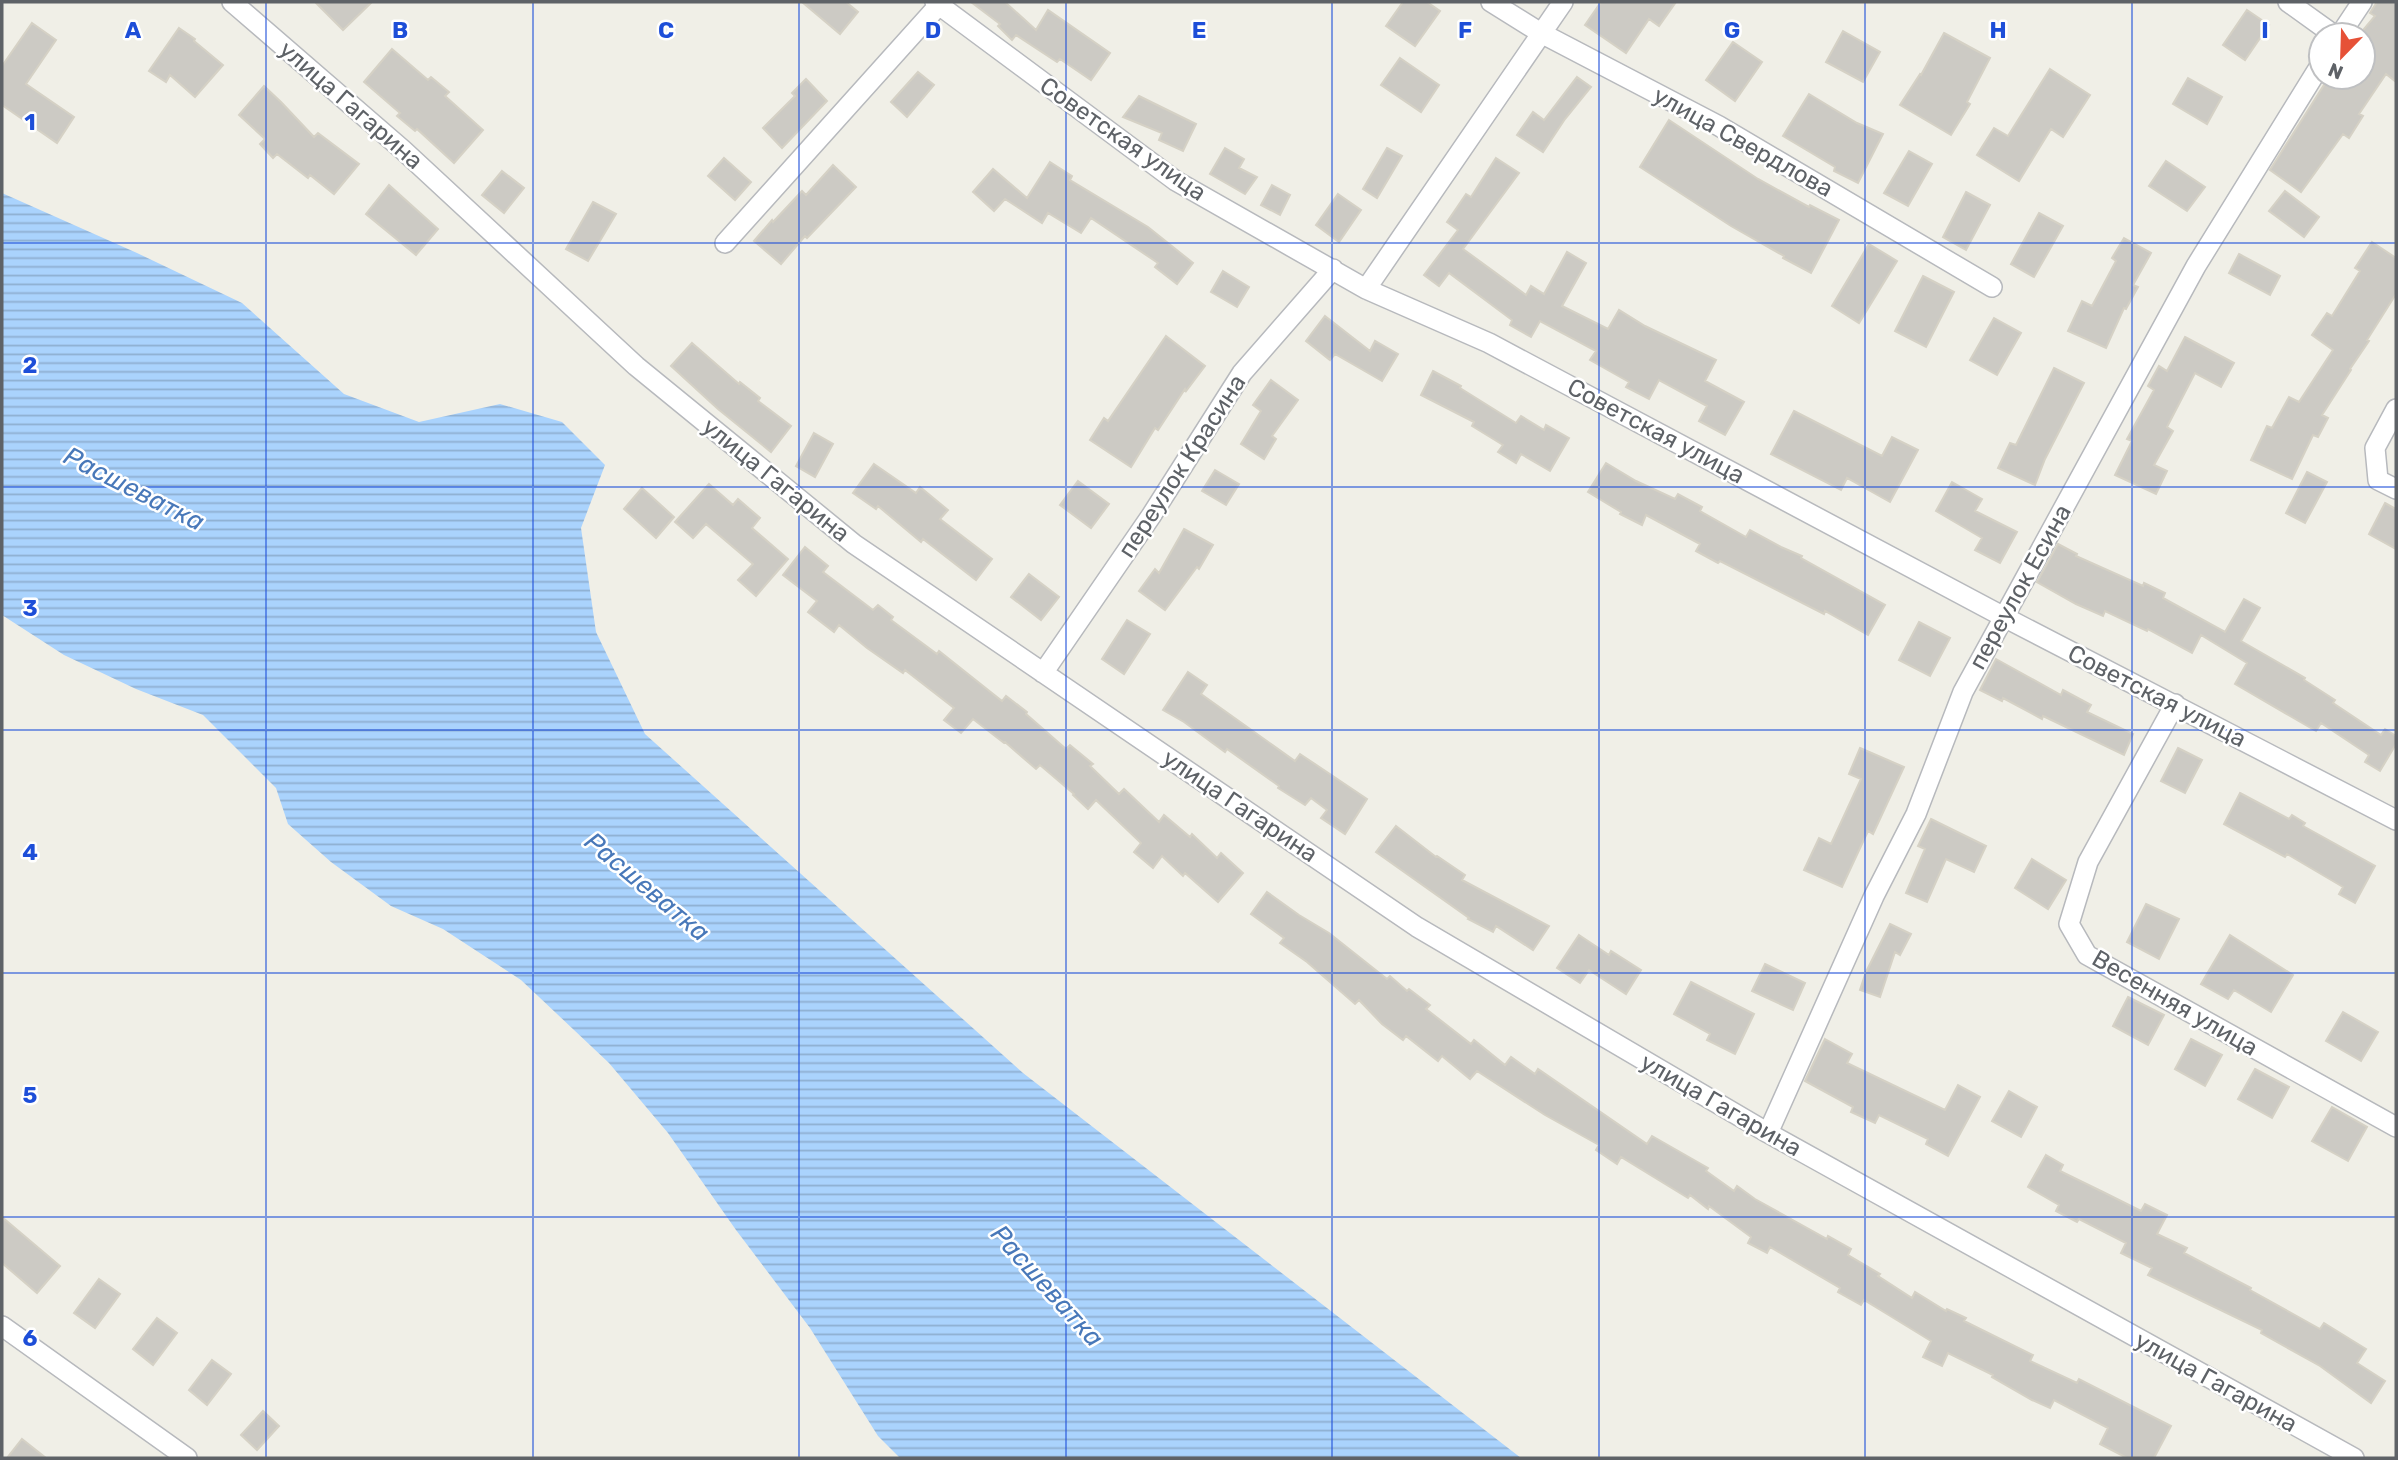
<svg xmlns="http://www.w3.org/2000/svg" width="2398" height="1460" font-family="Rubik,sans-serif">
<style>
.water{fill:url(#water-rules)}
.building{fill:#cccac4;stroke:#d5d1c5;stroke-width:2}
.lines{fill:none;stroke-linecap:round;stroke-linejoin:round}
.minor-casing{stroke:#b7b9bd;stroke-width:22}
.minor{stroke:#fff;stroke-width:19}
.grid{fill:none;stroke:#1d4ed8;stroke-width:2;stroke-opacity:0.55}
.labels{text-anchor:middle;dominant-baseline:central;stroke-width:5;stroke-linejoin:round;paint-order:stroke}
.street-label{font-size:24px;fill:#5e6267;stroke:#fff}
.water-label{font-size:26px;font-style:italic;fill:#4878b9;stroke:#fff}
.grid-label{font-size:23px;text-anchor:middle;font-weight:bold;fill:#1d4ed8;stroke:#fff;stroke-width:5;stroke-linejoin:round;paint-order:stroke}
</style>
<defs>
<pattern id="water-rules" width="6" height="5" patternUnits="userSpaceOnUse" patternTransform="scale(1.75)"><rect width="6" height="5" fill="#aad3fd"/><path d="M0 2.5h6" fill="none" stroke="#8eafd1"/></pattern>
</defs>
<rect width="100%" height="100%" fill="#f0efe7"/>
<!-- water -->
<path class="water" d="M2,193L137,253L242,303L344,394L419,422L500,404L562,422L605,465L581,528L596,632L645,734L1023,1073L1521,1458H900L878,1436L810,1328L736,1230L668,1133L609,1063L521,980L443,929L391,906L331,862L288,824L276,788L203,715L136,689L64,655L2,615Z"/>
<!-- building -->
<path class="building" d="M315,2H372L343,30Z
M802,2H846L858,12L840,34Z
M971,2H1005L1036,30L1048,10L1110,53L1091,80L1060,59L1057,62L1016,35L1012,40L998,26L1000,24Z
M1403,2H1427L1440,11L1415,46L1386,26Z
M1601,2H1676L1659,26L1649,19L1626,53L1585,25Z
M2377,2H2396V82L2386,74L2359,114L2363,116L2349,138L2343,134L2301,192L2270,170L2329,77H2363V30L2375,16L2370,13Z
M2247,10L2269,25L2245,60L2223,45Z
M32,23L56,40L26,84L74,117L57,143L2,105V66Z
M179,28L195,39L194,41L223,65L195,97L170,75L166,82L149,71Z
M1843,31L1880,52L1863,82L1826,62Z
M1944,33L1990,58L1967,102L1970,104L1951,135L1900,105L1920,74L1921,75Z
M1733,42L1762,62L1735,101L1706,80Z
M392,49L428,80L431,77L449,92L445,96L483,130L454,163L417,129L415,131L397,116L400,113L364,82Z
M1400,58L1439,85L1421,112L1381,85Z
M2050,69L2090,95L2063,137L2051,129L2019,181L1977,155L1994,128L2008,136Z
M918,72L934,85L907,117L891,102Z
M1577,77L1591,87L1565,119L1543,152L1517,135L1533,112L1544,120Z
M2188,78L2222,97L2207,124L2173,104Z
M806,79L827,101L782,148L763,128L795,96L792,93Z
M264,86L281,102L314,137L318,133L359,164L334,194L310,175L308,178L277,154L273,158L260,144L265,139L239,115Z
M1809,94L1857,123L1883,134L1858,183L1834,171L1835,167L1783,136Z
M1139,96L1196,124L1183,151L1159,140L1162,133L1123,117Z
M1669,120L1758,179L1809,207L1810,205L1839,220L1811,273L1783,258L1784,256L1731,226L1640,167Z
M1225,148L1244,159L1239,168L1257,177L1245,194L1210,174Z
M1387,148L1402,156L1377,198L1363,189Z
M1909,151L1932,164L1908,206L1884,193Z
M724,158L751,182L735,200L708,176Z
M1496,158L1519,173L1463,249L1526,295L1531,286L1544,294L1567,252L1586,263L1562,306L1608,329L1619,310L1645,326L1716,360L1705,381L1744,402L1725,435L1699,421L1707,406L1659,380L1649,399L1626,387L1629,382L1590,360L1596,351L1540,321L1531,337L1510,325L1512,320L1449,273L1439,286L1424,275L1458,230L1447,222L1466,194L1471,197Z
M2166,161L2205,187L2187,211L2149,186Z
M1050,162L1072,176L1070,180L1148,227L1193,263L1177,284L1155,267L1158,263L1091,218L1081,233L1048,213L1042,223L1005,199L994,211L973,192L993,169L1027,198Z
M833,165L856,187L807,238L805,236L781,264L754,241L772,220L773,222L802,191L806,195Z
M502,171L524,188L504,213L482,195Z
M389,185L438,229L416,255L366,214Z
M1272,185L1290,195L1280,215L1261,205Z
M2285,191L2319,217L2304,237L2269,211Z
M1966,192L1990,205L1966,250L1943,237Z
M1338,194L1361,210L1339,242L1316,225Z
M593,202L616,214L588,261L566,249Z
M2039,213L2063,226L2034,277L2011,264Z
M2124,238L2151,253L2133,285L2138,287L2126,309L2124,308L2106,348L2068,331L2082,301L2092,306L2116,261L2112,258Z
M2372,242L2396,258V294L2367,340L2369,341L2350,369L2351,370L2322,415L2328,418L2318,437L2313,435L2292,479L2251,460L2267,426L2272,428L2289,397L2299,402L2333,350L2312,335L2327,313L2332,316L2360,271L2355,268Z
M1869,244L1897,261L1859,323L1832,306Z
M2239,254L2280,276L2270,295L2229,273Z
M1223,271L1249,287L1237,307L1211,292Z
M1923,276L1954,292L1926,347L1895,331Z
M1325,316L1370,351L1375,341L1398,354L1382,381L1335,354L1330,360L1306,341Z
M1994,318L2021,333L1997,375L1970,360Z
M1166,336L1205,366L1186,391L1185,389L1158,430L1155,428L1131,467L1090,440L1104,418L1108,421Z
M2185,337L2234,363L2221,387L2195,373L2167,427L2173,431L2154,465L2167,471L2156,494L2115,475L2132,441L2127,439L2154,390L2148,386L2159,366L2167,371Z
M692,343L739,384L740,382L760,398L758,401L791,426L771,452L718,409L671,366Z
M2054,368L2084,383L2045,459L2035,485L1998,468L2010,443L2016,445Z
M1433,371L1461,386L1460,388L1516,423L1521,416L1544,430L1546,425L1569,438L1550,471L1521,454L1516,463L1498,452L1503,445L1472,426L1474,422L1421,395Z
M1271,380L1298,400L1272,436L1276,439L1264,459L1241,444L1261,411L1253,405Z
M1794,411L1882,456L1892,437L1918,450L1890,502L1847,478L1841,490L1771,454Z
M814,433L833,444L815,477L796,466Z
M1606,463L1636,481L1675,499L1678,494L1702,507L1700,511L1746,537L1750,530L1781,547L1802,556L1801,558L1885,605L1868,635L1825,611L1824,614L1720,561L1718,563L1696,551L1700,544L1646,515L1642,525L1620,514L1621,512L1588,492Z
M874,464L916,493L920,487L948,510L940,519L992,559L976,580L923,539L921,542L878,506L876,509L853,493Z
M1215,470L1239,484L1226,505L1202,491Z
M2307,472L2327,482L2305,523L2286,513Z
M1078,481L1109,504L1091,528L1060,505Z
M1952,482L1982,499L1975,511L2017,532L2000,563L1975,550L1982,538L1936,511Z
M709,484L733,505L738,499L760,518L752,528L788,559L756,596L738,580L753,564L706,524L693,538L675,522Z
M642,488L674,517L656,538L624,509Z
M2385,503L2396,509V549L2369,534Z
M1184,529L1213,545L1199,569L1197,567L1165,610L1139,591L1155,569L1159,573Z
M2058,544L2077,554L2076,556L2143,586L2144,583L2165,593L2163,598L2225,632L2244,599L2260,608L2241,641L2305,678L2304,680L2335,700L2333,703L2381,735L2385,729L2396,736V744L2380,771L2365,762L2369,755L2321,723L2316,731L2235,684L2247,663L2201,635L2192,653L2148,629L2147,631L2105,611L2103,616L2076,604L2037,582Z
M805,547L828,566L823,572L873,610L878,605L893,617L891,620L937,654L939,651L1002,701L1006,696L1027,712L1026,714L1066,749L1070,745L1093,764L1090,766L1119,794L1124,789L1159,822L1164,815L1190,837L1192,834L1217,858L1221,853L1243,873L1218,902L1185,873L1183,876L1162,856L1153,868L1134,852L1141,843L1096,800L1088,809L1073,795L1074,794L1040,765L1036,769L1005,742L1004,743L973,719L961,733L944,720L954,708L905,670L903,673L867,648L839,625L834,632L808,612L817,601L783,575Z
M1029,574L1059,597L1041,620L1011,597Z
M1127,620L1150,634L1124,674L1102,659Z
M1919,622L1950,638L1930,676L1899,660Z
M1996,659L2061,695L2063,690L2091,705L2087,712L2133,734L2124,755L2043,716L2042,719L2003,698L2002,701L1980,690Z
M1188,672L1207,685L1201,694L1295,761L1300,754L1367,799L1345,834L1321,818L1327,810L1311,798L1305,805L1278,788L1279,786L1227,749L1225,752L1184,722L1163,710Z
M1860,748L1904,767L1873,834L1868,831L1842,887L1804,870L1819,838L1831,844L1861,779L1849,774Z
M2178,748L2202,760L2185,793L2161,781Z
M2240,793L2289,819L2292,815L2305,823L2303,826L2375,866L2355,903L2339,894L2343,887L2287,854L2285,857L2224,824Z
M1931,819L1986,846L1974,872L1946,859L1927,902L1906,893L1925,849L1918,846Z
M1396,826L1436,857L1437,856L1465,875L1462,880L1549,926L1533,950L1496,926L1493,932L1468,919L1469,918L1376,852Z
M2032,859L2066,880L2048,909L2015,888Z
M1267,892L1299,915L1329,933L1387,979L1390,976L1407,991L1409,989L1430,1005L1426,1009L1471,1044L1474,1040L1505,1065L1511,1057L1535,1074L1538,1069L1647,1144L1652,1136L1708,1168L1706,1171L1734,1191L1737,1186L1755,1199L1827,1239L1828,1236L1851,1249L1848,1255L1880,1274L1878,1276L1912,1298L1915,1292L1946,1311L1947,1309L1966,1318L1964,1321L2033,1355L2030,1361L2077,1383L2079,1379L2171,1426L2154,1458H2127L2100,1444L2108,1428L2054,1400L2050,1408L2032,1400L1992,1377L1993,1375L1948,1353L1942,1366L1923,1357L1931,1341L1887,1314L1864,1300L1861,1305L1838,1292L1840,1288L1770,1247L1767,1253L1748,1243L1751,1237L1709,1206L1708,1209L1690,1195L1688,1198L1621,1157L1617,1164L1596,1150L1599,1145L1545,1115L1477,1071L1470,1079L1442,1056L1438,1061L1406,1036L1403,1040L1382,1024L1359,1000L1355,1004L1307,962L1280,943L1284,938L1251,914Z
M2146,904L2179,919L2159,959L2127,942Z
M1890,924L1911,934L1900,955L1895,952L1880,997L1860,990L1866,972Z
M1579,935L1609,955L1611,951L1641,970L1626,994L1589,970L1580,983L1557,968Z
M2230,935L2293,975L2271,1012L2234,990L2228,999L2201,984Z
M1765,964L1805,983L1793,1010L1752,991Z
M1691,982L1754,1014L1735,1054L1707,1040L1710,1034L1674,1014Z
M2128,997L2164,1015L2148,1045L2113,1026Z
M2343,1012L2378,1032L2361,1061L2326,1041Z
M1825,1039L1852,1054L1847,1063L1945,1110L1958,1085L1980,1097L1948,1156L1926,1144L1928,1139L1879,1115L1875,1123L1851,1112L1853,1107L1805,1081Z
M2191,1039L2222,1055L2205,1086L2175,1069Z
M2255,1069L2289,1087L2272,1118L2238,1099Z
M2009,1091L2037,1107L2021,1137L1992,1121Z
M2332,1107L2367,1127L2348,1161L2312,1141Z
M2046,1155L2063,1165L2060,1171L2103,1192L2141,1211L2145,1204L2167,1215L2157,1234L2187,1248L2184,1253L2251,1288L2250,1290L2320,1329L2324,1323L2366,1349L2357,1363L2385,1381L2371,1403L2320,1366L2261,1333L2262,1330L2148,1275L2152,1268L2121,1253L2126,1243L2079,1219L2077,1222L2056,1211L2059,1205L2028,1187Z
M2,1217L60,1266L37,1293L2,1263Z
M99,1279L120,1294L95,1328L74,1313Z
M157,1318L177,1333L153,1365L133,1349Z
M212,1360L231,1374L207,1405L189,1390Z
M263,1411L279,1426L257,1450L241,1435Z
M22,1439L46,1458H7Z"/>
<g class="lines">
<defs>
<path id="minor" d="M232,2L403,150L636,366L854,544L1417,927L1768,1133L2354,1458
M935,2L1176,181L1366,289L1489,343L2004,617L2396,820
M1491,2L1541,33L1719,126L1992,287
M2288,2L2334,35
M2340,35L2362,2
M725,243L939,5
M1366,289L1563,2
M2396,409L2375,448L2378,480L2396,489
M1043,673L1151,516L1242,373L1333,269
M2175,704L2088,862L2069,924L2087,955L2396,1127
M1768,1133L1874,896L1916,814L1963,692L2196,266L2321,64
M2,1326L187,1458"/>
</defs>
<!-- minor casing -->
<use href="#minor" class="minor-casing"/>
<!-- minor -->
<use href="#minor" class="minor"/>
</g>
<!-- grid -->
<path class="grid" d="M266,2V1458M533,2V1458M799,2V1458M1066,2V1458M1332,2V1458M1599,2V1458M1865,2V1458M2132,2V1458M2,243H2396M2,487H2396M2,730H2396M2,973H2396M2,1217H2396"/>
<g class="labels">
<!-- street labels -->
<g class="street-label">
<text transform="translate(351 105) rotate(41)">улица Гагарина</text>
<text transform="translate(1123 139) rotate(35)">Советская улица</text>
<text transform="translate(1743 142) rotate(29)">улица Свердлова</text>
<text transform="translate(1656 431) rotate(28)">Советская улица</text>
<text transform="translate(1182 466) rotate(-57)">переулок Красина</text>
<text transform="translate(776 480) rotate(39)">улица Гагарина</text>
<text transform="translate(2020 587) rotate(-61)">переулок Есина</text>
<text transform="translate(2157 696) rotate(27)">Советская улица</text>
<text transform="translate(1240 806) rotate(34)">улица Гагарина</text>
<text transform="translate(2175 1003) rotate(30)">Весенняя улица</text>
<text transform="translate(1721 1105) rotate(30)">улица Гагарина</text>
<text transform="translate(2216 1382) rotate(29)">улица Гагарина</text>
</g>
<!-- water labels -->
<g class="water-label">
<text transform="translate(134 489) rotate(27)">Расшеватка</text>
<text transform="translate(647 887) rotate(40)">Расшеватка</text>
<text transform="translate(1047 1286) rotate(48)">Расшеватка</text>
</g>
</g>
<g class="grid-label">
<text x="133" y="38">A</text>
<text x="400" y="38">B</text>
<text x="666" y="38">C</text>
<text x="933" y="38">D</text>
<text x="1199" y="38">E</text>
<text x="1465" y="38">F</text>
<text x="1732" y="38">G</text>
<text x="1998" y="38">H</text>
<text x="2265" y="38">I</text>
<text x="30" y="130">1</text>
<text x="30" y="373">2</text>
<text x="30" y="616">3</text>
<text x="30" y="860">4</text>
<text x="30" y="1103">5</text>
<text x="30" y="1346">6</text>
</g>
<!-- border -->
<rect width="2398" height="1460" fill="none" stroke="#5e6267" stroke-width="7"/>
<!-- north arrow -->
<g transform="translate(2342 56) rotate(203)"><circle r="33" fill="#ffffff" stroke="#bfc0c2" stroke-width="2"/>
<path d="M0-5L12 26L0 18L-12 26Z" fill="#e65137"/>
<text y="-10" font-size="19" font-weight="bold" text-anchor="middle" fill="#5e6267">N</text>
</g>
</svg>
